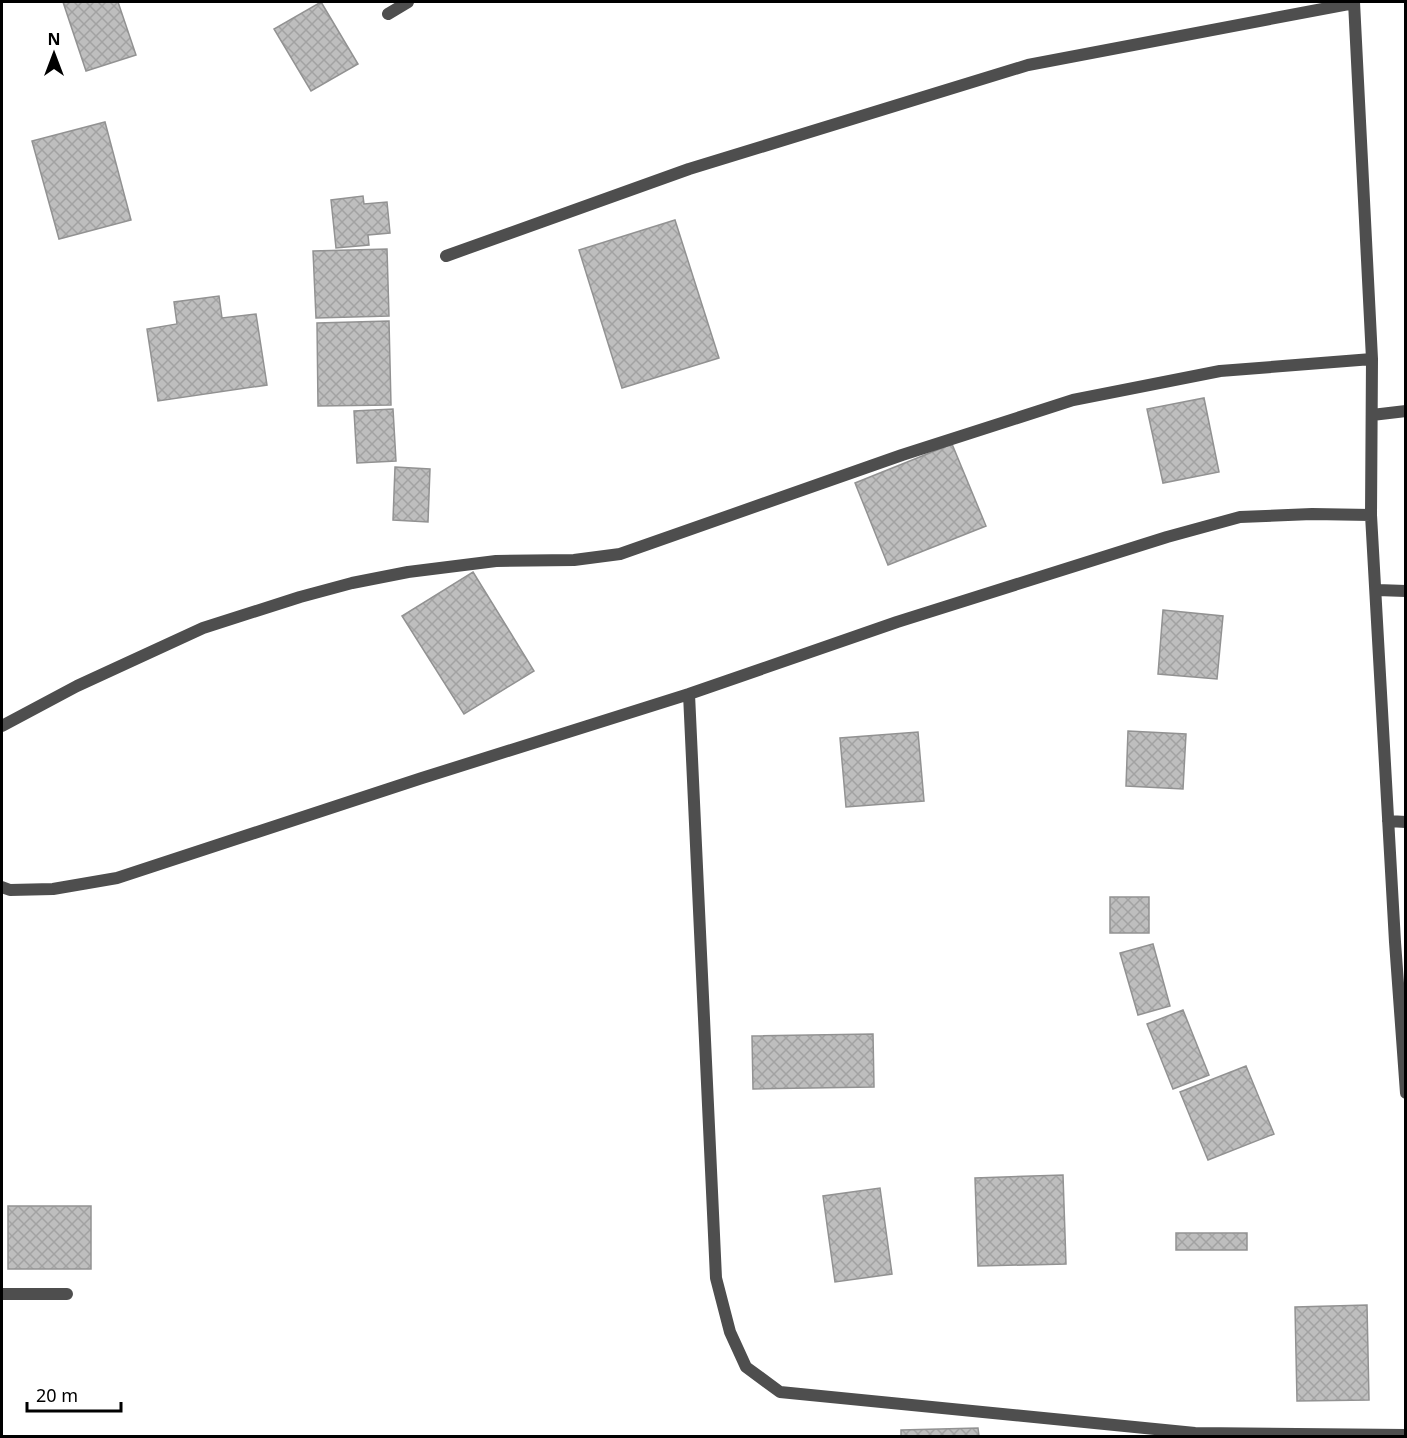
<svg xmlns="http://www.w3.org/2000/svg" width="1407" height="1438" font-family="'Noto Sans',sans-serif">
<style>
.building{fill:url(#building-cross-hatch);stroke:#929292;stroke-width:1.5}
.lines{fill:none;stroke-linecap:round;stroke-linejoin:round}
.minor{stroke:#4e4e4e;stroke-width:12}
</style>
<defs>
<pattern id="building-cross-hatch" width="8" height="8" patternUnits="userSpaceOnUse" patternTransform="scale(1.5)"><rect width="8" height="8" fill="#bebebe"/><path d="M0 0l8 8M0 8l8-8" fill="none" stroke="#a2a2a2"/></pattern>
</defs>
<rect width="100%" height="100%" fill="#fff"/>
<!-- building -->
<path class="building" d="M63,2H118L136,55L86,71Z
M321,2L358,64L311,91L274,29Z
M105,122L131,220L59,239L32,141Z
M363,196L364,204L387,202L390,233L368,235L369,245L336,248L331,200Z
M675,220L719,358L622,388L579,250Z
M387,249L389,316L316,318L313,251Z
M219,296L222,318L256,314L267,385L158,401L147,329L177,324L174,302Z
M389,321L391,405L318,406L317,323Z
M1204,398L1219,472L1163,483L1147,409Z
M393,409L396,461L357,463L354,411Z
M952,444L986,526L888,565L855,483Z
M395,467L430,469L428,522L393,520Z
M473,572L534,671L464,714L402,616Z
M1163,610L1223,616L1217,679L1158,674Z
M1128,731L1186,734L1183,789L1126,786Z
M918,732L924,801L846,807L840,738Z
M1110,897H1149V933H1110Z
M1153,944L1170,1006L1138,1015L1120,953Z
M1183,1010L1209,1075L1173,1089L1147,1024Z
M873,1034L874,1087L753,1089L752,1036Z
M1246,1066L1274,1134L1208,1160L1180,1092Z
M1063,1175L1066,1264L978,1266L975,1178Z
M880,1188L892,1274L835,1282L823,1196Z
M8,1206H91V1269H8Z
M1176,1233H1247V1250H1176Z
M1367,1305L1369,1400L1297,1401L1295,1307Z
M978,1428L979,1436H901V1430Z"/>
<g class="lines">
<!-- minor -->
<path class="minor" d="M1354,2L1372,359L1371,515L1395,942L1406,1093
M388,14L408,2
M446,256L689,169L1028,65L1354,3
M1372,415L1406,411
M1377,590L1406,591
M689,694L716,1278L730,1332L746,1367L780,1392L1195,1433L1406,1435
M2,726L77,686L203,628L300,597L352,583L408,572L496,561L574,560L620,554L902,455L1073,400L1220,371L1372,359
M1388,821L1406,822
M2,887L10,890L53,889L117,878L422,778L689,694L897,622L1167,537L1240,517L1312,514L1371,515
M2,1294H67"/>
</g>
<!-- border -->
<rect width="1407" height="1438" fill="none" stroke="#000000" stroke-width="6"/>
<!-- north arrow -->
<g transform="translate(54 54)" stroke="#ffffff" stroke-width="4.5" paint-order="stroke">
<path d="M0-4.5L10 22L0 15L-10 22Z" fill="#000000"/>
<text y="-9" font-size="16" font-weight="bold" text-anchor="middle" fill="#000000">N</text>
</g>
<!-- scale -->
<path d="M27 1402v9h94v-9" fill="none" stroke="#000000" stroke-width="3"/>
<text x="36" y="1402" font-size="18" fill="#000000" stroke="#ffffff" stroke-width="4.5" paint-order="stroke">20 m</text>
</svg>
